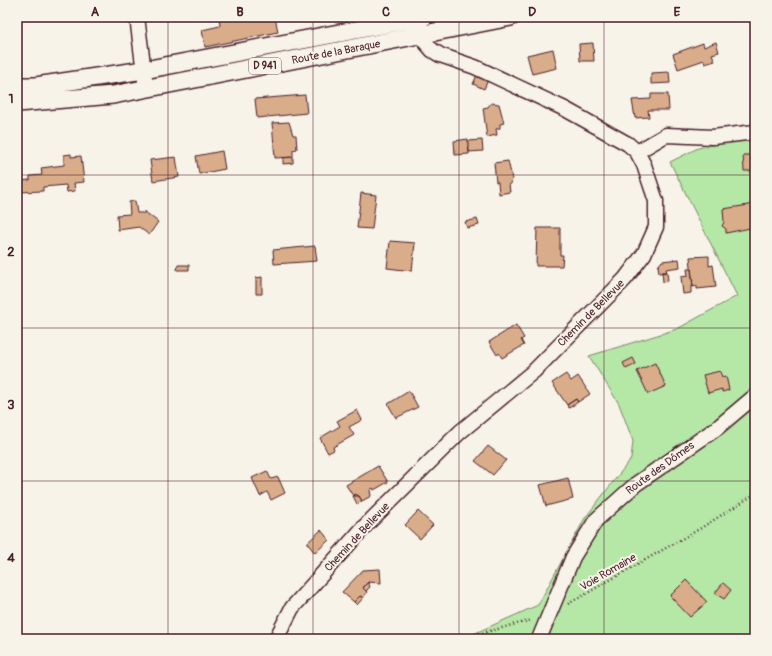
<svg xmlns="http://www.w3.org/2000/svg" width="772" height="656" font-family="Pangolin,sans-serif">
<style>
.green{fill:#b5e7a7;stroke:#808369}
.building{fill:#d9ac8a;stroke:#4a1f2b}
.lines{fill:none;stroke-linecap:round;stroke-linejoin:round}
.minor-casing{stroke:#4a1f2b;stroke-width:17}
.major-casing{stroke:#4a1f2b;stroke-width:20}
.path{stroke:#4a1f2b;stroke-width:2.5;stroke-dasharray:1 3;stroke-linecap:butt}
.minor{stroke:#f7f3e8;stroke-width:14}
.major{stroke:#f7f3e8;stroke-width:17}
.grid{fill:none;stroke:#4a1f2b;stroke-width:1;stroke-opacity:0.55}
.labels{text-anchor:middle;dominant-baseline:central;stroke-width:4;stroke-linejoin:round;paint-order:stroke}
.shield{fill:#f7f3e8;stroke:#7e5f64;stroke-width:1}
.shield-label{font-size:10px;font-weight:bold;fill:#4a1f2b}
.street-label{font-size:11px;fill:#4a1f2b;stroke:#f7f3e8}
.neatline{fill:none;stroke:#4a1f2b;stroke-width:1.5}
.grid-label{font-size:13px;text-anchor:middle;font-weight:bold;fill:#4a1f2b}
</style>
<rect width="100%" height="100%" fill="#f7f3e8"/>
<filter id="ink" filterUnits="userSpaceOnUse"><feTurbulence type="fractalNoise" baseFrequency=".025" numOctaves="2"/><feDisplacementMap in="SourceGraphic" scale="8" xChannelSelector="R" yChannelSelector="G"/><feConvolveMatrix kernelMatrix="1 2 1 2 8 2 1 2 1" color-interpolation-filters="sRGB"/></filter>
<g filter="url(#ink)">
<!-- green -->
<path class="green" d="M755,136V639H462L538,605L585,518L631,459L633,441L619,404L589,356L677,329L737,296L670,162L698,148Z"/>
<!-- building -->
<path class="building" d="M219,17H275L278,32L205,47L202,30L220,26Z
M716,42L719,52L712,54L715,61L705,64L704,60L678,69L673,54L703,43L704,47Z
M593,43L594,61H580L579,44Z
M553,49L557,68L532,74L527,55Z
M669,72L670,83L651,84V73Z
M477,75L488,80L484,89L473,84Z
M651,94H668L669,110H648L649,117L635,118L632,100L651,99Z
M305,95L307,113L257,118L255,99Z
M491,103L499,104L504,123L500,124V128L496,129L497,135L487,137L483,108L488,107Z
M289,122L293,135H296L297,149L293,150V157L275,158L272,123Z
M468,139L469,154L455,155L454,141Z
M482,140L483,151L469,152L468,141Z
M222,151L225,169L199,174L196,156Z
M71,154V157L81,156L84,182L74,183L75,191L67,192L66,185L43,187V191L19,192L18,181L30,180V176L42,175L41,168L64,165V155Z
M743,155H755V171H744Z
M176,157L179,177L153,181L150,160Z
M293,157V163L283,164V158Z
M508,161L512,178L511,184H509L510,192L499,194L498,182H496L494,163Z
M361,193L376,195L372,229L357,228Z
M135,201L137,213H145L144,211L158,222L149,235L139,227L118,230L117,215L130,214L129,202Z
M755,204V227L726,233V229L722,226L724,222L723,209Z
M477,219L479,225L467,228L465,222Z
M537,228H560V255H563L562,266H536Z
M390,241L415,243L412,271L387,268Z
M315,246L317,261L274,264L273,250Z
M709,256V266L713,265L716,287L697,289V286L693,287L690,257Z
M679,259L680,267L666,269L667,272L659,273L658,266L662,261Z
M178,265H189V270H177Z
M687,269H691L693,287H691V293L683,294L681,277L688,276Z
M662,272H667L668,281L663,282Z
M262,277V294H256V278Z
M516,325L524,338L521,340L524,345L502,358L499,353L497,355L489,342Z
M633,358L636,364L626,369L623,363Z
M655,363L666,386L648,394L637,371Z
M720,371L722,377L726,376L729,390L722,392V389L708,393L703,375Z
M566,374L571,381L578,376L590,394L578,402L576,399L567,405L552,383Z
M409,391L418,407L396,418L388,404Z
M576,399L578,402L569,408L567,405Z
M357,410L362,420L349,427L354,435L333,447L334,450L328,453L320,438L340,426L337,421Z
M488,446L506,460L493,475L475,461Z
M378,466L388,482L374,490L373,488L370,490L371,496L362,501L359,496H353L346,485Z
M267,471L271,479L278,477L285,493L271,500L267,492L260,496L252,478Z
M568,478L573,499L546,506L540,485Z
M355,494L359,496L362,501L357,504L353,496Z
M418,511L433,525L420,539L405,525Z
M321,530L329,540L315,553L307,543Z
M380,569L381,583L368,582L363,588L367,592L363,598L360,596L354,602L342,592L363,570Z
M686,580L707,602L690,617L670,596Z
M368,582L370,587L366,591L363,588Z
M723,583L731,590L724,599L715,593Z
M360,596L363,598L357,605L354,602Z"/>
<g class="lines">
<defs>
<path id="minor" d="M137,17L146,88
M637,152L666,135L713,137L755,132
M276,639L292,608L365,526L460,432L534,371L625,279L644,254L656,227V201L644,165L637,152L628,144L565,109L475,67L440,55L432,50L419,35L416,28
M539,639L573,557L596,520L636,484L717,428L755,396"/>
<path id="major" d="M17,86H36L144,70L424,17
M17,103L113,95L511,17"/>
</defs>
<!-- minor casing -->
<use href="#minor" class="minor-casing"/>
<!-- major casing -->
<use href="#major" class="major-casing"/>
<!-- path -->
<path class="path" d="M568,604L701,528L755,494
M459,639L532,620"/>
<!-- minor -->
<use href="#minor" class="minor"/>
<!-- major -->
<use href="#major" class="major"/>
</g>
</g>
<!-- grid -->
<path class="grid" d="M168,17V639M313,17V639M459,17V639M604,17V639M17,175H755M17,328H755M17,481H755"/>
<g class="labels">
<!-- shield labels -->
<rect class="shield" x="249" y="58" width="32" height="16" rx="3"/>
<g class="shield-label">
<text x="265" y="66">D 941</text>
</g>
<!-- street labels -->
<g class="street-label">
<text transform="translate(336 52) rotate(-11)">Route de la Baraque</text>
<text transform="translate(591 313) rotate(-45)">Chemin de Bellevue</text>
<text transform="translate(660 468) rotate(-36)">Route des Dômes</text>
<text transform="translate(357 537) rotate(-47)">Chemin de Bellevue</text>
<text transform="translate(608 572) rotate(-30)">Voie Romaine</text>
</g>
</g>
<!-- margin -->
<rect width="772" height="656" fill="none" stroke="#f7f3e8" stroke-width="44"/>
<rect x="22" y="22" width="728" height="612" class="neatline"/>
<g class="grid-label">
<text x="95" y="16">A</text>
<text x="240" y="16">B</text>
<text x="386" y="16">C</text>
<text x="532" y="16">D</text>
<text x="677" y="16">E</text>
<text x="11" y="103">1</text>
<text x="11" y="256">2</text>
<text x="11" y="409">3</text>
<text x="11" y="562">4</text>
</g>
</svg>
